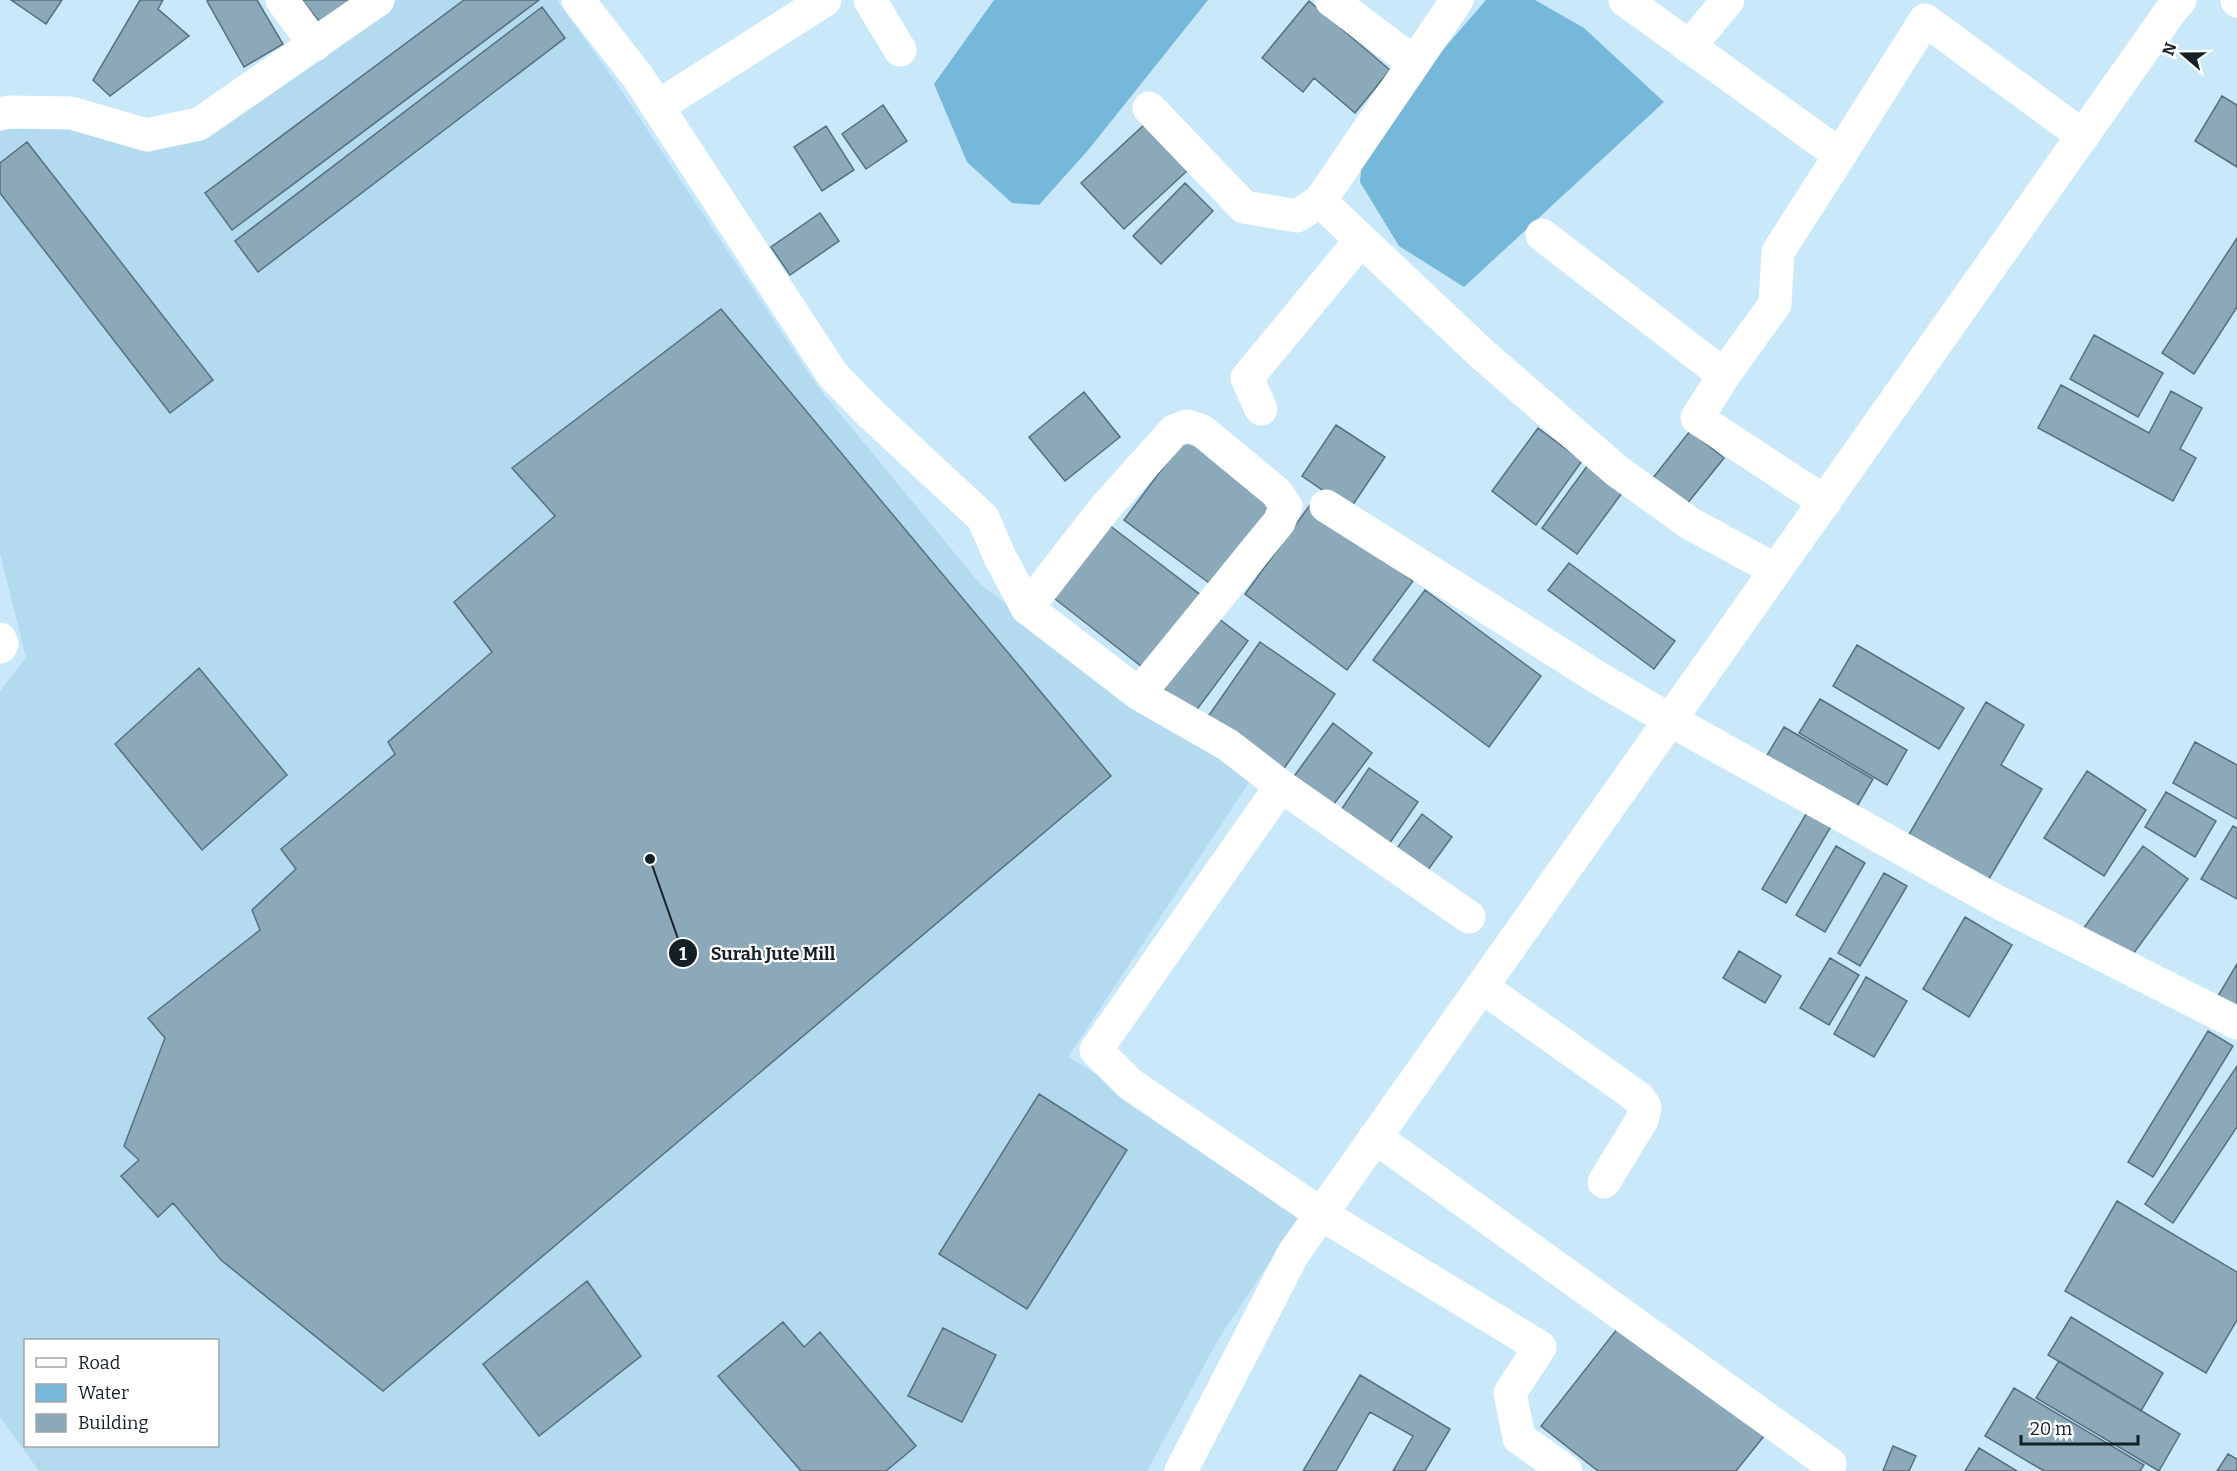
<svg xmlns="http://www.w3.org/2000/svg" width="2237" height="1471" font-family="Bitter,serif">
<style>
.built{fill:#b4daef;fill-rule:evenodd}
.water{fill:#75b8da}
.building{fill:#8ba9b9;stroke:#557180;stroke-width:1.5}
.lines{fill:none;stroke-linecap:round;stroke-linejoin:round}
.minor{stroke:#fff;stroke-width:33}
.leader{fill:none;stroke:#152026;stroke-width:2}
.callout-dot{fill:#152026;stroke:#fff;stroke-width:2}
.mark-label{font-size:18px;text-anchor:middle;font-weight:bold;fill:#fff}
.callout-label{font-size:18px;text-anchor:middle;font-weight:bold;fill:#152026;stroke:#fff;stroke-width:4.5;stroke-linejoin:round;paint-order:stroke}
</style>
<rect width="100%" height="100%" fill="#c9e8fa"/>
<!-- built -->
<path class="built" d="M396,0H557L617,84L818,387L981,585L1250,781L1068,1057L1309,1203L1219,1338L1147,1471H39L0,1417V691L26,658L0,553V126L213,132ZM26,1340H218V1446H26Z"/>
<!-- water -->
<path class="water" d="M994,0H1208L1089,149L1039,205L1012,203L967,162L934,84Z
M1486,0H1535L1584,28L1664,102L1464,287L1399,246L1360,182L1364,141Z"/>
<!-- building -->
<path class="building" d="M11,0H62L46,24Z
M140,0H163L158,9L189,36L110,96L93,80Z
M209,0H257L283,44L244,67L207,1Z
M302,0H356L323,26Z
M464,0H539L232,230L205,193Z
M1309,1L1390,70L1355,113L1314,78L1303,92L1262,58Z
M542,7L565,38L258,272L235,241Z
M2222,96L2237,105V167L2195,141Z
M883,105L907,141L866,169L842,134Z
M1145,124L1188,170L1124,229L1081,183Z
M826,126L854,170L822,191L794,147Z
M27,142L213,380L170,413L0,193V163Z
M1185,183L1213,211L1161,264L1133,236Z
M820,213L839,241L790,275L771,247Z
M2237,238V307L2194,374L2162,353Z
M721,309L1111,776L383,1391L221,1260L173,1203L158,1217L121,1176L139,1160L124,1146L165,1038L148,1018L260,930L252,910L296,869L281,849L395,754L388,742L492,652L454,602L555,516L512,468Z
M2094,335L2163,373L2138,417L2070,379Z
M2061,385L2149,433L2171,391L2202,408L2180,449L2196,458L2173,501L2038,428Z
M1084,392L1120,437L1065,481L1029,437Z
M1336,425L1385,457L1350,509L1302,476Z
M1538,428L1582,461L1536,525L1492,491Z
M1690,431L1724,458L1682,510L1649,483Z
M1186,437L1274,502L1212,585L1124,520Z
M1590,462L1625,489L1577,554L1542,528Z
M1310,505L1413,581L1347,670L1245,594Z
M1109,525L1202,596L1146,670L1050,595Z
M1569,563L1675,641L1654,669L1548,590Z
M1425,590L1541,676L1489,747L1373,660Z
M1210,612L1248,641L1195,712L1157,684Z
M1260,642L1335,694L1283,770L1207,718Z
M1857,645L1964,708L1939,749L1833,686Z
M199,668L287,775L202,850L115,744Z
M1820,699L1907,750L1887,785L1799,733Z
M1986,702L2024,725L2001,765L2042,789L1983,889L1904,843Z
M1333,723L1372,753L1331,808L1292,779Z
M1784,727L1873,779L1852,815L1763,762Z
M2195,742L2237,765V819L2173,783Z
M1369,768L1418,802L1385,850L1337,816Z
M2087,771L2146,810L2104,876L2044,838Z
M2166,792L2216,821L2195,857L2145,827Z
M1809,809L1833,823L1786,903L1762,889Z
M1422,814L1452,837L1419,882L1389,859Z
M2233,826L2237,828V899L2201,879Z
M1836,846L1865,863L1825,932L1796,915Z
M2143,846L2188,879L2128,961L2083,929Z
M1884,873L1907,886L1860,966L1838,953Z
M1965,917L2012,945L1969,1017L1923,989Z
M1739,951L1781,976L1765,1003L1723,978Z
M1830,958L1859,975L1829,1025L1800,1008Z
M2237,964V1007L2218,996Z
M1866,977L1907,1001L1874,1057L1834,1034Z
M2208,1031L2233,1046L2153,1177L2128,1162Z
M2237,1066V1127L2173,1223L2145,1204Z
M1039,1094L1127,1150L1027,1309L939,1254Z
M2117,1201L2237,1272V1320L2206,1373L2065,1291Z
M587,1281L641,1356L539,1436L483,1364Z
M2071,1317L2163,1373L2141,1411L2048,1355Z
M783,1322L804,1347L820,1332L916,1446L886,1471H801L718,1376Z
M1621,1324L1764,1436L1736,1471H1598L1541,1426Z
M943,1328L996,1355L962,1422L908,1396Z
M2059,1361L2180,1434L2159,1471L2036,1398Z
M1360,1375L1450,1429L1425,1471H1393L1413,1436L1370,1412L1336,1471H1303Z
M2014,1388L2144,1465L2140,1471H2044L1985,1436Z
M1893,1446L1916,1456L1909,1471H1883Z
M1979,1448L2017,1471H1965Z
M2228,1454L2237,1459V1471H2217Z"/>
<g class="lines">
<!-- minor -->
<path class="minor" d="M282,0L315,45
M578,0L638,77L833,375L870,413L983,518L999,555L1027,608L1139,694L1228,745L1281,786L1469,917
M870,0L900,50
M1331,0L1413,62
M1625,0L1840,155L1925,20L2083,136
M2237,0V1
M1689,47L1728,0
M657,107L825,0
M1149,108L1244,207L1297,216L1320,201L1457,0
M0,114L9,112L71,113L147,135L199,124L378,0
M1320,201L1481,353L1617,471L1691,524L1776,570
M1542,235L1724,375
M1261,409L1247,378L1361,240
M1825,502L1697,418L1724,375L1775,304L1778,252L1840,155
M1326,506L1600,679L1670,720L1996,901L2237,1023
M1027,608L1104,509L1174,431L1187,426L1202,431L1276,492L1286,506L1279,522L1139,694
M0,639L2,644L0,647
M1281,786L1096,1050L1130,1084L1321,1214L1540,1347L1510,1393L1519,1438L1566,1471
M1482,987L1639,1098L1645,1107L1642,1120L1604,1182
M1375,1137L1830,1464
M1181,1471L1293,1254L2170,12L2180,0"/>
</g>
<!-- callouts -->
<path class="leader" d="M650 859L683 953"/>
<g class="callout-dot">
<circle cx="650" cy="859" r="6"/>
<circle cx="683" cy="953" r="15"/>
</g>
<g class="mark-label">
<text x="683" y="960">1</text>
</g>
<g class="callout-label">
<text x="773" y="960">Surah Jute Mill</text>
</g>
<!-- legend -->
<rect x="24" y="1339" width="195" height="108" fill="#ffffff" stroke="#a1a6a8" stroke-width="1.5"/>
<rect x="36" y="1358" width="30" height="9" fill="#ffffff" stroke="#a1a6a8" stroke-width="1.5"/>
<text x="78" y="1369" font-size="18" fill="#152026">Road</text>
<rect x="36" y="1384" width="30" height="18" fill="#75b8da" stroke="#a1a6a8" stroke-width="1.5"/>
<text x="78" y="1399" font-size="18" fill="#152026">Water</text>
<rect x="36" y="1414" width="30" height="18" fill="#8ba9b9" stroke="#a1a6a8" stroke-width="1.5"/>
<text x="78" y="1429" font-size="18" fill="#152026">Building</text>
<!-- north arrow -->
<g transform="translate(2183 54) rotate(290)" stroke="#ffffff" stroke-width="4.5" paint-order="stroke">
<path d="M0-4.5L10 22L0 15L-10 22Z" fill="#152026"/>
<text y="-9" font-size="16" font-weight="bold" text-anchor="middle" fill="#152026">N</text>
</g>
<!-- scale -->
<path d="M2021 1435v9h117v-9" fill="none" stroke="#152026" stroke-width="3"/>
<text x="2030" y="1435" font-size="18" fill="#152026" stroke="#ffffff" stroke-width="4.5" paint-order="stroke">20 m</text>
</svg>
